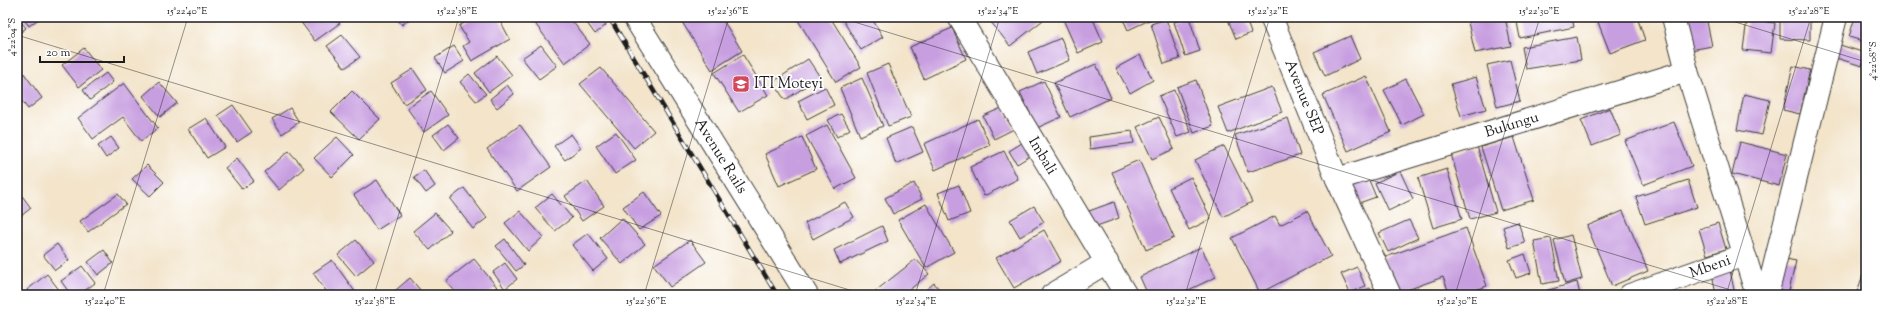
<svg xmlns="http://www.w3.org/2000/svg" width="1883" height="312" font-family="'Sorts Mill Goudy',serif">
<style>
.building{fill:#c79ee0}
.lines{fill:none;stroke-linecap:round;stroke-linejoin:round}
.minor-casing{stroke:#3c3a36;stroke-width:24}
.minor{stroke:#fff;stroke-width:22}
.rail-casing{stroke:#1c1c1c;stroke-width:4.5}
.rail{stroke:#fff;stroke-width:3;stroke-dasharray:9;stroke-linecap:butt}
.ticks{fill:none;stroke:#1c1c1c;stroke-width:1;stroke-opacity:0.45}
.labels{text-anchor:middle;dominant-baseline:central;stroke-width:3.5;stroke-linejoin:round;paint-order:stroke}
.poi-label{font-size:15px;fill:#1c1c1c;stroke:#fff;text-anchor:start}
.street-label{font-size:15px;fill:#1c1c1c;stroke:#fff}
.neatline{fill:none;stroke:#1c1c1c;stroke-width:1.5}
.ticks-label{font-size:10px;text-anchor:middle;fill:#1c1c1c}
</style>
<rect width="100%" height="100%" fill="#fff"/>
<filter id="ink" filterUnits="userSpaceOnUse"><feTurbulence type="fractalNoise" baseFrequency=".025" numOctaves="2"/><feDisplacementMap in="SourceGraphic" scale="8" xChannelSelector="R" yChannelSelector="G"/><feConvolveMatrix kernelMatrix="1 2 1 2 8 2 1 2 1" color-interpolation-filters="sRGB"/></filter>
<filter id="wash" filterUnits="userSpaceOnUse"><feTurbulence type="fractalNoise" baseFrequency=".012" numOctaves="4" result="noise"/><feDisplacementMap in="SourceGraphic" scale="16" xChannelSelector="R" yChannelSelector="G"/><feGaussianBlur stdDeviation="0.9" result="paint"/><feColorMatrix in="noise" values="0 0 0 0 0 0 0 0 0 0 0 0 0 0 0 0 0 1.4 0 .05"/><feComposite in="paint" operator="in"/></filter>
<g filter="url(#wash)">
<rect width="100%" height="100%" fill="#f3e4ca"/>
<g id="blocks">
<!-- building -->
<path class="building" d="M17,17L26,28L17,35Z
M22,17H41L29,26Z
M297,17H336L340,23L315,41Z
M396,17H412L402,25Z
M474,17H498L510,39L472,61L463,46L469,42L459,26Z
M530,17H569L590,44L565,63Z
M594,17H600L606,25L595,34L587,23Z
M690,17H721L742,51L712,70L682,22Z
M796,17H830L861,67L836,82Z
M841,17H871L883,37L861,50Z
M997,17H1047L1010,46L991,22Z
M1062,17H1092L1103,42L1078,53Z
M1122,17H1156L1128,30Z
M1189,17L1200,51L1185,56L1174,22Z
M1227,17H1245L1251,33L1236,39Z
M1491,17H1505L1511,46L1475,53L1468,22Z
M1516,17H1572L1574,27L1520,38Z
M1596,17H1637L1645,40L1610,53Z
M1683,17H1706L1712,46L1691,50Z
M1855,17H1866V42L1849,37Z
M1166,19L1180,59L1164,64L1151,24Z
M1747,19L1775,23L1771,53L1743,50Z
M1780,20H1810V40L1780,39Z
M952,28L966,59L924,79L910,47Z
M342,35L360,57L345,68L327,46Z
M1350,36L1360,59L1325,76L1314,52Z
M1577,37L1581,60L1526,69L1522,47Z
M1061,38L1070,60L1037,74L1028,52Z
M1837,44L1865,53L1862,66L1833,57Z
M541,45L557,66L539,79L522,58Z
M454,46L464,61L445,73L435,58Z
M84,48L101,70L79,87L62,65Z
M743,55L768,95L739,112L714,73Z
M1140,55L1153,80L1130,93L1116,68Z
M497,56L512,75L489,92L475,73Z
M808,59L820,77L785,100L773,82Z
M1510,60L1520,101L1497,107L1487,65Z
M888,64L911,117L888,126L867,73Z
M1096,64L1111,98L1070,117L1054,83Z
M1793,66L1810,70L1800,114L1783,110Z
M601,68L654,131L634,148L580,84Z
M413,69L427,90L404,104L391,83Z
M23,72L42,98L28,109L17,95V76Z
M106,73L113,82L90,100L83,90Z
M469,74L486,94L476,101L460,82Z
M1366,76L1391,132L1348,151L1323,95Z
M1476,77L1486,109L1461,116L1451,84Z
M862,78L883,126L860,136L840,88Z
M1406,79L1424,114L1402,125L1384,90Z
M1196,80L1213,126L1194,133L1177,87Z
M1044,81L1061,117L1037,128L1020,92Z
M159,82L177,103L160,117L143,96Z
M124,83L158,128L141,141L123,117L93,139L78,118Z
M507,85L514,94L497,108L490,99Z
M825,87L834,105L807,119L798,101Z
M1272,87L1282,112L1228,133L1218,107Z
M1174,90L1191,132L1177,137L1159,96Z
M352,91L380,119L359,139L331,112Z
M431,91L448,115L424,132L407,108Z
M1744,94L1770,100L1762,135L1737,130Z
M233,105L252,132L237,142L218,115Z
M1004,107L1014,129L994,139L983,116Z
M290,108L299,122L282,134L272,119Z
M1610,108L1621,135L1592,146L1581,120Z
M841,114L850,129L837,137L828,120Z
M1159,117L1174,149L1152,159L1137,127Z
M206,118L225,147L207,158L188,129Z
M1288,118L1300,155L1248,172L1235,135Z
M978,119L990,145L935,170L924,144Z
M1674,122L1692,166L1643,185L1625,141Z
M448,124L459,138L444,150L433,135Z
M520,125L551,167L517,191L487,149Z
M827,125L856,178L835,189L806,136Z
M912,127L923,152L896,164L886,138Z
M1132,131L1134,143L1090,149L1089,137Z
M616,132L636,160L615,174L596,146Z
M571,134L581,148L565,160L554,146Z
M111,137L119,148L106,158L98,146Z
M337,137L354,155L332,177L314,158Z
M802,137L816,169L779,186L765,154Z
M1514,137L1534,200L1501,210L1481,147Z
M1740,142L1787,154L1779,186L1732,174Z
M1022,143L1030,156L1017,164L1009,151Z
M1224,146L1252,202L1223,217L1195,160Z
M1477,146L1496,212L1470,219L1451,154Z
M289,151L304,168L279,190L264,172Z
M1004,151L1018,179L984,196L970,167Z
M237,158L254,181L242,189L225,168Z
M1139,160L1174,238L1146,250L1112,172Z
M147,165L164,182L150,196L132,179Z
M1447,169L1462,219L1433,228L1418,178Z
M424,170L435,186L426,193L414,177Z
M1400,171L1413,199L1388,211L1375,183Z
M1366,173L1376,197L1359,203L1349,180Z
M1191,177L1211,219L1189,230L1169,188Z
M377,180L400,215L377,230L354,195Z
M1688,180L1697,207L1645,224L1636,197Z
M587,181L604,206L582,221L565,196Z
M914,183L922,199L893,214L885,198Z
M959,185L970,213L949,221L938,193Z
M464,188L487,218L473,229L450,199Z
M17,189L31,208L17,219Z
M644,192L661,216L639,230L623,207Z
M118,194L126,204L88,232L80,221Z
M552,194L572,218L555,231L535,208Z
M845,202L854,217L813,239L805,223Z
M1114,202L1119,218L1094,227L1089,211Z
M926,204L954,252L926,268L898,220Z
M1034,206L1044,222L1020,237L1010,220Z
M520,211L543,237L528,251L505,223Z
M1307,211L1331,256L1260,293L1232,238L1275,216L1280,225Z
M1623,211L1648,271L1612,286L1587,226Z
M435,213L451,231L430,250L413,231Z
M622,218L645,244L622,264L600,238Z
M1409,220L1418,238L1388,252L1379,233Z
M1518,222L1525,243L1509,248L1503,227Z
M1718,223L1726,249L1707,255L1699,229Z
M882,226L888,241L840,264L834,250Z
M1466,228L1487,286L1462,295H1450L1443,277L1396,294L1383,258Z
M1044,230L1061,261L1014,288L996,258Z
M588,233L608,259L593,271L572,245Z
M1571,235L1582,279L1565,284L1554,240Z
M1551,238L1559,281L1542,284L1534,241Z
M505,239L524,265L516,271L496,246Z
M356,240L374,261L356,276L338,255Z
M690,240L706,262L670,287L654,265Z
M57,244L69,260L55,270L43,255Z
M1201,247L1216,277L1178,295H1148L1140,277Z
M104,250L113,263L98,275L88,262Z
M1525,254L1531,273L1516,278L1509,260Z
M1781,258L1796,261L1788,295H1772Z
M474,259L497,287L486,295H458L446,281Z
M916,259L929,274L903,295H875L873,293Z
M332,260L356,293L352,295H329L313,273Z
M505,263L517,279L505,289L493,272Z
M82,266L95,283L79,295H71L61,281Z
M1866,266V295H1856Z
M1357,267L1365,286L1350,293L1341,274Z
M1730,270L1735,295H1716L1712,273Z
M47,274L63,295H30L27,290Z
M410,278L421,291L417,295H390Z
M1577,282L1580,295H1546L1545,291Z
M934,283L944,295H920Z
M1370,288L1373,295H1354Z"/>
</g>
</g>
<g filter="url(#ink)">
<use href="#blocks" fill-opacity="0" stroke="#3c3a36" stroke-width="1"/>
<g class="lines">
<defs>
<g id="minor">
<path id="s1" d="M634,17L807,295"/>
<path id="s2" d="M959,17L1126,295"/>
<path id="s3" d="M1271,17L1337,179L1390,295"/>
<path d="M1673,17L1687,71L1757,295"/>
<path id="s4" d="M1337,179L1687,71"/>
<path d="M1052,295L1107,262"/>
<path id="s5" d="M1630,295L1744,255"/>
<path d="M1767,295L1836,17"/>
</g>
</defs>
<!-- minor casing -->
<use href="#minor" class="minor-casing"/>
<!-- minor -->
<use href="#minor" class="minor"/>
<defs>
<path id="rail" d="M609,17L777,295"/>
</defs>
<!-- rail casing -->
<use href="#rail" class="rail-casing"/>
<!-- rail -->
<use href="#rail" class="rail"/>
</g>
</g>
<!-- ticks -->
<path class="ticks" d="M838,17L1747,295M1719,17L1866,62M17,35L866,295M103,295L188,17M374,295L459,17M644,295L729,17M915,295L1000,17M1185,295L1270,17M1455,295L1540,17M1726,295L1811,17"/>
<!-- icons -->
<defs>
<symbol id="school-square" viewBox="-11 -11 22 22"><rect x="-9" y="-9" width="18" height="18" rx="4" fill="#d1495b" stroke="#fff"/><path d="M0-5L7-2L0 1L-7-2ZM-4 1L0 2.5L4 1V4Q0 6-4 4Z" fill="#fff"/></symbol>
</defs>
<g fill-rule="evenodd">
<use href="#school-square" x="731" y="74" width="20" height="20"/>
</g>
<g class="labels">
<!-- poi labels -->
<g class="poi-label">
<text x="754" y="84">ITI Moteyi</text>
</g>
<!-- street labels -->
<g class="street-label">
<text stroke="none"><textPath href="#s3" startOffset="87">Avenue SEP</textPath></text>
<text stroke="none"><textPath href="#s4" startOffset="183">Bulungu</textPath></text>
<text stroke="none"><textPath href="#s1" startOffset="164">Avenue Rails</textPath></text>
<text stroke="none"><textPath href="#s2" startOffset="162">Imbali</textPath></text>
<text stroke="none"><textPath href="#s5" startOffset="85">Mbeni</textPath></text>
</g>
</g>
<!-- margin -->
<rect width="1883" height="312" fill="none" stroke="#fff" stroke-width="44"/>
<!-- scale -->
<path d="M40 56v6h84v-6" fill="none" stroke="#1c1c1c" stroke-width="2"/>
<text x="46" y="56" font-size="12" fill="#1c1c1c" stroke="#ffffff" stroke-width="3" paint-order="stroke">20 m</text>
<rect x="22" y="22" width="1839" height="268" class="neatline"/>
<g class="ticks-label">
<text x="187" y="14">15°22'40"E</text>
<text x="457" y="14">15°22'38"E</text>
<text x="728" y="14">15°22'36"E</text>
<text x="998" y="14">15°22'34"E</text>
<text x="1268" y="14">15°22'32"E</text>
<text x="1539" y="14">15°22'30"E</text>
<text x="1809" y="14">15°22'28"E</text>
<text transform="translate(11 37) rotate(-90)" y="4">4°22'04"S</text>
<text transform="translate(1872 61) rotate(-90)" y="4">4°22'08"S</text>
<text x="105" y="304">15°22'40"E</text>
<text x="375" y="304">15°22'38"E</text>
<text x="646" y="304">15°22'36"E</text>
<text x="916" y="304">15°22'34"E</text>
<text x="1186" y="304">15°22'32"E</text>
<text x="1457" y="304">15°22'30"E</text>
<text x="1727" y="304">15°22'28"E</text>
</g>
</svg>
